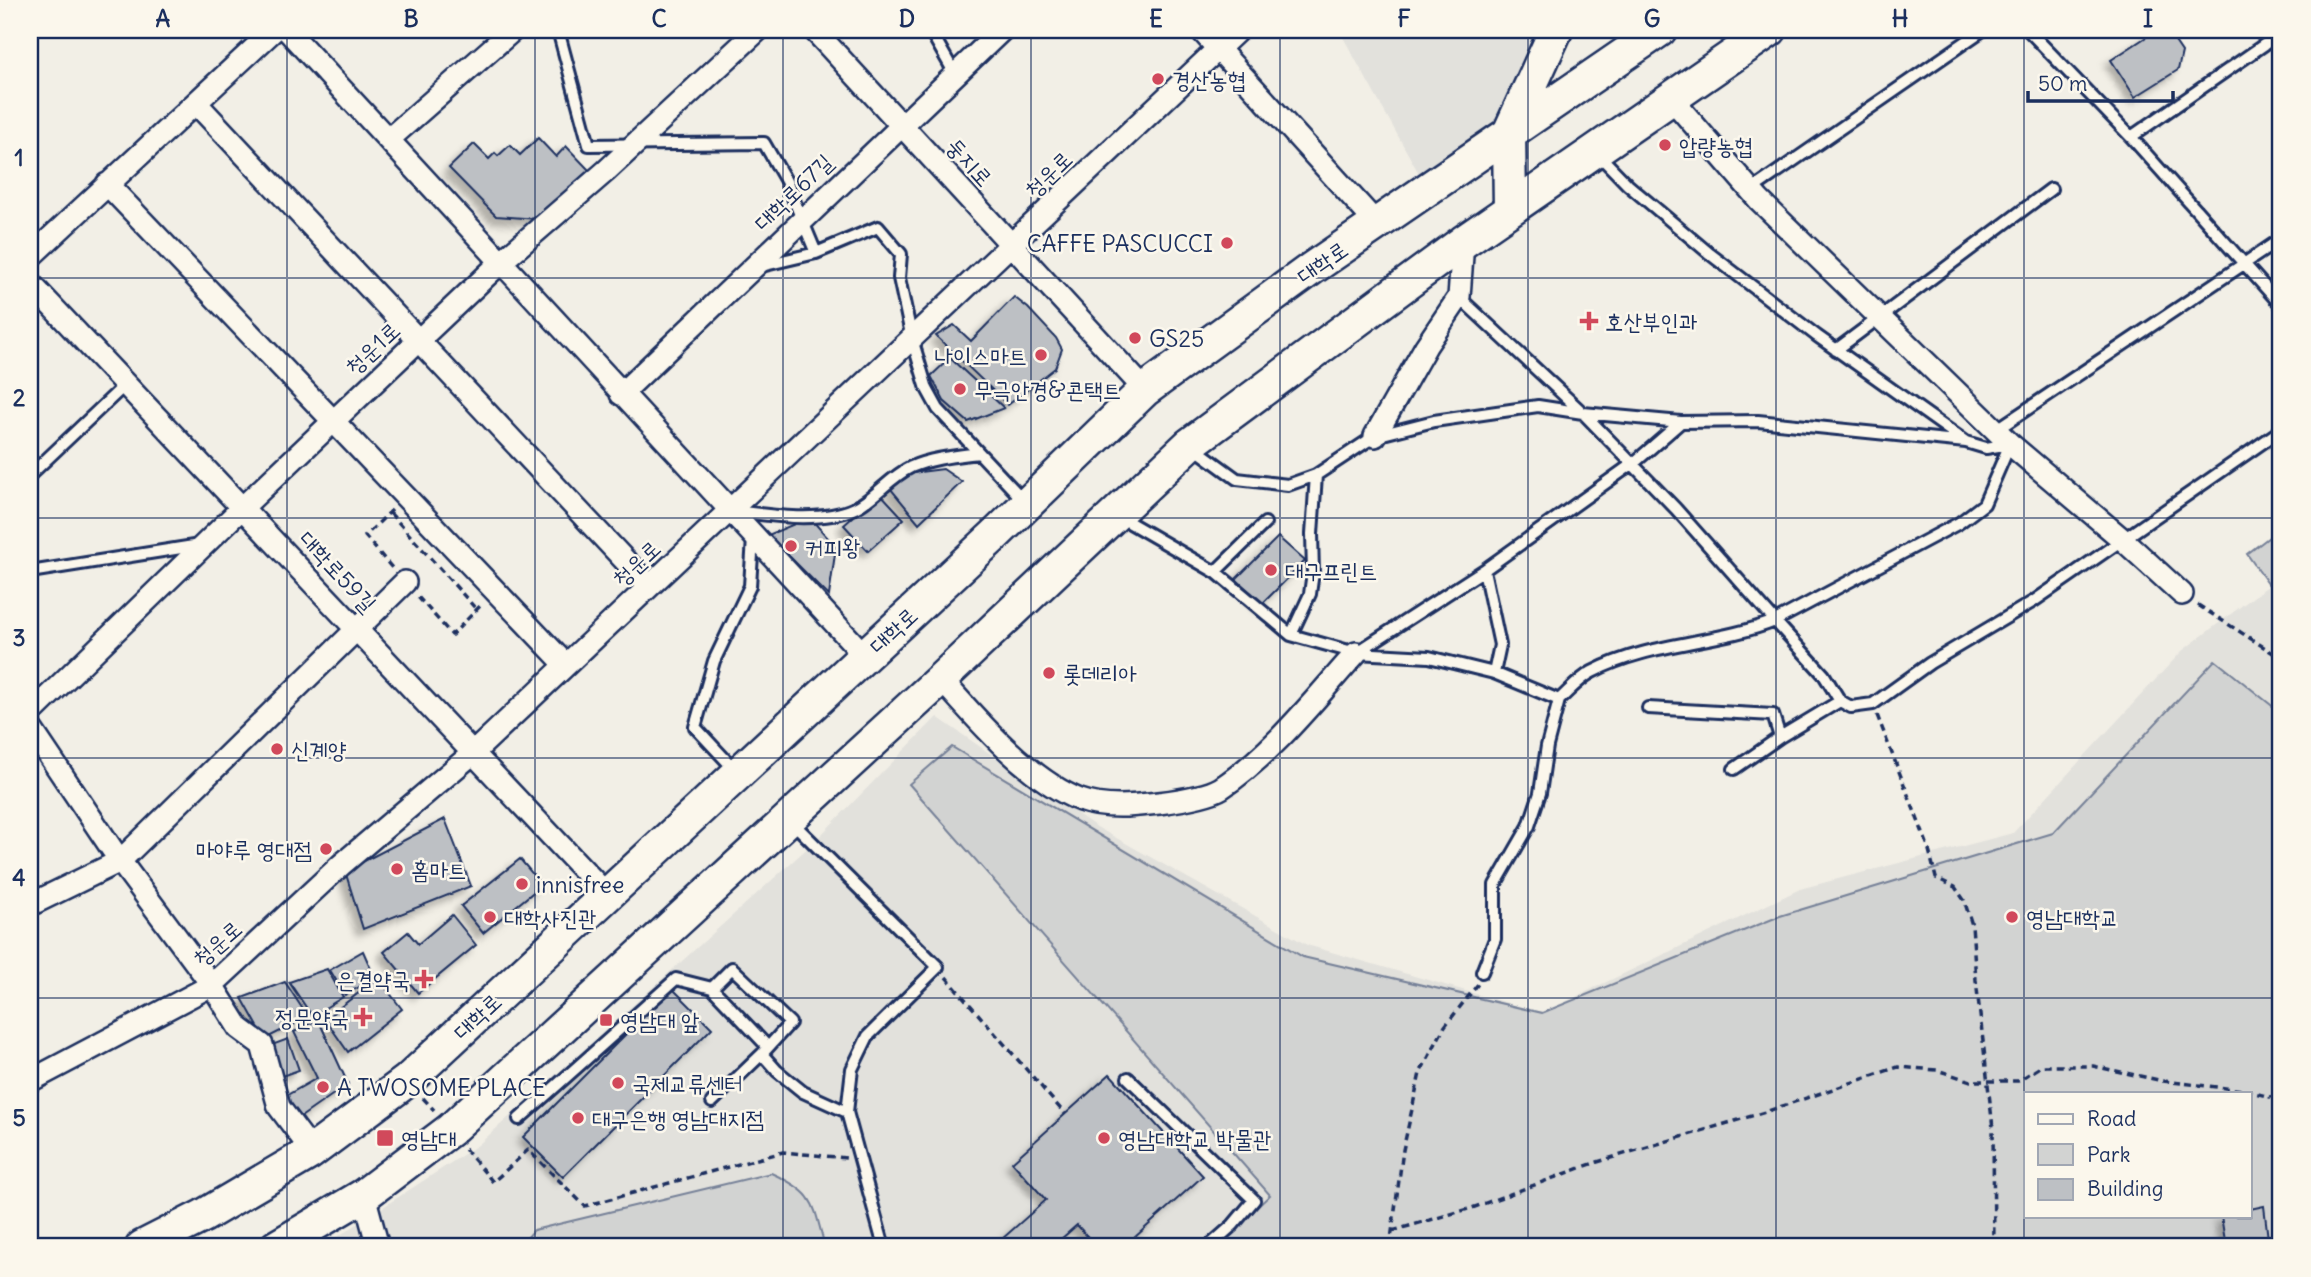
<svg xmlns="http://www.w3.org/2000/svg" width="2311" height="1277" font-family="Delius,'Poor Story',sans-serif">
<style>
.built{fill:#e2e1dc;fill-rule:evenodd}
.green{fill:#d2d3d2;stroke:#768198;stroke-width:2;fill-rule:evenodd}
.building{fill:#bdc0c4;stroke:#1b2f5e;stroke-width:2;filter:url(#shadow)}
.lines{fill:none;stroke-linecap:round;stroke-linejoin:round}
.lane-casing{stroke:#1b2f5e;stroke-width:16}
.street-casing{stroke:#1b2f5e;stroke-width:26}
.secondary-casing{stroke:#1b2f5e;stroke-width:37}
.path{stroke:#1b2f5e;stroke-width:3.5;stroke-dasharray:7 5;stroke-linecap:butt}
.lane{stroke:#fbf7ec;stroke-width:10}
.street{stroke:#fbf7ec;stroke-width:21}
.secondary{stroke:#fbf7ec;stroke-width:32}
.grid{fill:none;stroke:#1b2f5e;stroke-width:2;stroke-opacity:0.55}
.poi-dot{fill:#d1495b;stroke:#fbf7ec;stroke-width:2.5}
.labels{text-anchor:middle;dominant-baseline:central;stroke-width:5;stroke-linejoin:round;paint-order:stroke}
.poi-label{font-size:23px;fill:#1b2f5e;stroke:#fbf7ec;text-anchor:start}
.street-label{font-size:23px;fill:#1b2f5e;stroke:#fbf7ec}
.neatline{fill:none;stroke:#1b2f5e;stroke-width:2.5}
.grid-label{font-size:23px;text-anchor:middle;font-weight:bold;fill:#1b2f5e}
</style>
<defs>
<filter id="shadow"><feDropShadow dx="-6" dy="6" stdDeviation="3.5" flood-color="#0004"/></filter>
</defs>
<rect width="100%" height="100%" fill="#f2efe6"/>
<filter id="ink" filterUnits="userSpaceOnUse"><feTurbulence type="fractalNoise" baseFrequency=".0143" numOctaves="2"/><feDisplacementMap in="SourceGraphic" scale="14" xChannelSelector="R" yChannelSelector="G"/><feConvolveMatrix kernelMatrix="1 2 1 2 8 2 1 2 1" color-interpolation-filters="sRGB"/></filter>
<g filter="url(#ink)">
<!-- built -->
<path class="built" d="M1339,30H1556L1509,133L1427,188Z
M2281,576V1247H322L478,1145L813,843L937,717L1095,826L1307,945L1542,1013L1800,889L2013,833L2182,651ZM2026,1093H2250V1216H2026Z"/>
<!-- green -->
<path class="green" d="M2281,528V602L2247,554Z
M2215,660L2281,713V1247H1215L1270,1195L909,784L952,747L1303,957L1542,1013L1780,916L2053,833ZM2026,1093H2250V1216H2026Z
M771,1173C816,1193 813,1203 825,1247H519L534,1230Z"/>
<!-- building -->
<path class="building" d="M2157,30H2167L2182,52L2178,70L2135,97L2111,60Z
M538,138L556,157L566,146L589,170L538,219L496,216L449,168L474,144L489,159L495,153L498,156L510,145L520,155Z
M1014,297L1028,308L1056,338L1062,349L1055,368L1008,405L936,336L954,325L971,341Z
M950,358L1004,408L968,422L944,401L931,376Z
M943,469L962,482L919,523L890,488L912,473Z
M880,493L904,519L868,551L844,525Z
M804,520H812L836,547L829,596L768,535Z
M1278,537L1305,561L1262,604L1236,579Z
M445,819L471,886L363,929L345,871Z
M520,859L542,885L483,933L461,906Z
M452,915L476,945L418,993L384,952L408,932L418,944Z
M363,951L375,978L345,995L330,970Z
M327,969L343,997L312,1016L289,982Z
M378,978L402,1009L348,1052L325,1019Z
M285,982L308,1017L265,1039L242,998Z
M672,988L712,1028L563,1177L523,1137Z
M318,1019L348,1084L298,1119L282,1098L317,1078L294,1032Z
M288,1039L299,1070L279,1077L269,1046Z
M1110,1074L1203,1176L1124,1247H1097L1077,1225L1052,1247H993L1046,1200L1012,1162Z
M2264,1206L2269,1247H2226L2221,1216H2250V1209Z"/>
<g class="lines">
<defs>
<path id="lane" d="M558,30L589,145L764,143L786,181L816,253
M930,30L955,74
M2028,30L2131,137L2281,305
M2131,137L2281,33
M1596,152L1628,185L1710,254L1817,336L1966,442
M1751,190L1983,30
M761,266L816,253L878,227L901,254L899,278L912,339L927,389L938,409L1026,503
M1459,297L1583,413L1676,509L1775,621L1959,523L1984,504L2010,444
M1836,350L2051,189
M1996,430L2281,239
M1193,447L1237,479L1288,485L1316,475L1375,436L1434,421L1538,406L1583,413L1681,422L1758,421L1966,442L1986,448L2010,444
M30,475L126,384
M733,511C769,515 821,524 855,508C875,498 890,477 911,467C932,458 956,456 979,453
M1118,516L1217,573L1291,635L1356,653L1429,657L1494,673L1559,700C1569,691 1580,678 1592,672C1649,642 1716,644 1775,621L1824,675L1840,701L1851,707L1873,704L1930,663L2034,601L2281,430
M1484,570L1635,462L1681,422
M30,572L200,545
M1215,572L1265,523
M1291,635L1310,594L1313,572L1312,534L1316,475
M1356,653L1484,570L1500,645L1494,673
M1648,708L1773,715L1780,737
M1734,769L1780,737L1840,701
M736,771L695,727L714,661L750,586L753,538
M791,821L938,967L868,1036L852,1069L847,1112L884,1247
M1482,972L1495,939V885L1529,826L1540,793L1547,746L1559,700
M768,1047L712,988L732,968L790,1023L762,1054L777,1071L803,1092L847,1112
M1128,1078L1254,1200L1233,1225L1208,1247
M712,1102L762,1054
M519,1119L676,979L712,988"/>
<path id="street" d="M287,30L865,656
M814,30L1145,390
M1201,30L1376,223
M1671,98L1759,200L2010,444L2122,539L2182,594
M196,103L649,586
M389,139L513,30
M107,184L566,665
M30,257L274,30
M30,283L607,895
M621,394L1002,30
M1375,436L1426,346L1459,297L1463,242
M941,679C976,719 1029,780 1080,800C1105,809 1133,806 1159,803C1174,801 1208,796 1221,788C1273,753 1314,700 1356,653
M30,714L243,507L501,262L606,171L758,30
M30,727L120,861L212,985L239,1028L262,1045L279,1107L303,1139L310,1153
M30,905L120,861L405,582
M30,1081L212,985L341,865L472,754L1238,30
M364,1195L378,1247"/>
<path id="secondary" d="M1510,209L1509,133L1556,30
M142,1247L203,1216L310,1153L408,1080L995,535L1145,390L1311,269L1660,30
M276,1247L364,1195L450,1130L941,679L1190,444L1463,242L1770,30"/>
</defs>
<!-- lane casing -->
<use href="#lane" class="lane-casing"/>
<!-- street casing -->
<use href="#street" class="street-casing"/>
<!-- secondary casing -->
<use href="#secondary" class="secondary-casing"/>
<!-- path -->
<path class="path" d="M392,510L365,536L392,568
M390,513L476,609
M418,597L452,635L482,604
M2198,605L2281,658
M1877,715L1928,846L1936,878L1955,887L1964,900L1972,925L1976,980L1993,1128L1994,1247
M946,977L1065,1114
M423,1098L434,1110
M465,1149L493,1182L528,1150L585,1206L783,1152L846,1158
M1392,1231L1472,1208L1594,1163L1765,1112L1898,1067L1937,1070L1971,1081H2018L2042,1066H2093L2163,1081L2243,1090L2270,1097L2281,1095
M1390,1247L1403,1150L1420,1073L1445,1026L1478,984"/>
<!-- lane -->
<use href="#lane" class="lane"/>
<!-- street -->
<use href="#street" class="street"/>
<!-- secondary -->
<use href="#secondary" class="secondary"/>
</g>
</g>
<!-- grid -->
<path class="grid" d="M287,30V1247M535,30V1247M783,30V1247M1031,30V1247M1280,30V1247M1528,30V1247M1776,30V1247M2024,30V1247M30,278H2281M30,518H2281M30,758H2281M30,998H2281"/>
<!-- markers -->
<g class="poi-dot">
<circle cx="1158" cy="79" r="7"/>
<circle cx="1665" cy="145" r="7"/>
<circle cx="1227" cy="243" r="7"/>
<path d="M1585.5 310.5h7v7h7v7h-7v7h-7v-7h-7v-7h7z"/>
<circle cx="1135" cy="338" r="7"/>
<circle cx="1041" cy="355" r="7"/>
<circle cx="960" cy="389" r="7"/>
<circle cx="791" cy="546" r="7"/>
<circle cx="1271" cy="570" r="7"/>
<circle cx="1049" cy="673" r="7"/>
<circle cx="277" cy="749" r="7"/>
<circle cx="326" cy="849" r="7"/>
<circle cx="397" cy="869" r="7"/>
<circle cx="522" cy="884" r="7"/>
<circle cx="490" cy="917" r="7"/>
<circle cx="2012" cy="917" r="7"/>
<path d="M420.5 968.5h7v7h7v7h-7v7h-7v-7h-7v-7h7z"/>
<path d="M359.5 1006.5h7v7h7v7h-7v7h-7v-7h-7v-7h7z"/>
<rect x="599" y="1013" width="14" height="14" rx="3.5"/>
<circle cx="618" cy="1083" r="7"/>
<circle cx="323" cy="1087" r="7"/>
<circle cx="578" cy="1118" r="7"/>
<rect x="376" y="1129" width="18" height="18" rx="3.5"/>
<circle cx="1104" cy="1138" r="7"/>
</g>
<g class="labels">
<!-- poi labels -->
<g class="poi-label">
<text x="1172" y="79">경산농협</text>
<text x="1679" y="145">압량농협</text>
<text x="1213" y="243" text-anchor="end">CAFFE PASCUCCI</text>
<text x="1605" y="321">호산부인과</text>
<text x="1149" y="338">GS25</text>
<text x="1027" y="355" text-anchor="end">나이스마트</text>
<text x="974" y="389">무극안경&amp;콘택트</text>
<text x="805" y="546">커피왕</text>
<text x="1285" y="570">대구프린트</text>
<text x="1063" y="673">롯데리아</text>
<text x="291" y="749">신계양</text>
<text x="312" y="849" text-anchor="end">마야루 영대점</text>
<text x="411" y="869">홈마트</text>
<text x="536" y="884">innisfree</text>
<text x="504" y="917">대학사진관</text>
<text x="2026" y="917">영남대학교</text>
<text x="410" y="979" text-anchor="end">은결약국</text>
<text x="349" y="1017" text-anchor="end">정문약국</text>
<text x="620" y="1020">영남대 앞</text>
<text x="632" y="1083">국제교류센터</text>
<text x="337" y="1087">A TWOSOME PLACE</text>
<text x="592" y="1118">대구은행 영남대지점</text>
<text x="401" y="1138">영남대</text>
<text x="1118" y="1138">영남대학교 박물관</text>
</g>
<!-- street labels -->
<g class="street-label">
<text transform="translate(970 162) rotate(48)">둥지로</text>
<text transform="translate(1048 174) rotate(-44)">청운로</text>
<text transform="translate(793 192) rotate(-44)">대학로67길</text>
<text transform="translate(1322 262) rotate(-35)">대학로</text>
<text transform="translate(372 348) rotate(-43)">청운1로</text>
<text transform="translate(636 563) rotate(-43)">청운로</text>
<text transform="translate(338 571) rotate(47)">대학로59길</text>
<text transform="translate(893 630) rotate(-43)">대학로</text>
<text transform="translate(217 943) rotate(-41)">청운로</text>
<text transform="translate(477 1016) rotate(-43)">대학로</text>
</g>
</g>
<!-- margin -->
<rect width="2311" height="1277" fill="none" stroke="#fbf7ec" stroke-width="77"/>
<!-- legend -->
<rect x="2024" y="1092" width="228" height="126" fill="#fbf7ec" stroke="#a1a7b3" stroke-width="2"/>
<rect x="2038" y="1114" width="35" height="10" fill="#fbf7ec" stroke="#a1a7b3" stroke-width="2"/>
<text x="2087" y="1126" font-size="21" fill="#1b2f5e">Road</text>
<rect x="2038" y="1144" width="35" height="21" fill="#d2d3d2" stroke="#a1a7b3" stroke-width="2"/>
<text x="2087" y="1162" font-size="21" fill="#1b2f5e">Park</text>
<rect x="2038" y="1179" width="35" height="21" fill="#bdc0c4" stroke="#a1a7b3" stroke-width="2"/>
<text x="2087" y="1196" font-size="21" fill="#1b2f5e">Building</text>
<!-- scale -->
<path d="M2028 91v10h145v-10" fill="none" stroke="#1b2f5e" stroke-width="3.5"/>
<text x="2038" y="91" font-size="21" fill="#1b2f5e" stroke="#fbf7ec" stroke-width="5" paint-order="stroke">50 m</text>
<rect x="38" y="38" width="2234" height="1200" class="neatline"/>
<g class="grid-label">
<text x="163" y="27">A</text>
<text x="411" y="27">B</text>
<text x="659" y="27">C</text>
<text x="907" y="27">D</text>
<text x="1156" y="27">E</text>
<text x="1404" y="27">F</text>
<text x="1652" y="27">G</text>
<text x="1900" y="27">H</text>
<text x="2148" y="27">I</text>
<text x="19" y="166">1</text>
<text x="19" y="406">2</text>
<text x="19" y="646">3</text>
<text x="19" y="886">4</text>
<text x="19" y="1126">5</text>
</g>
</svg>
